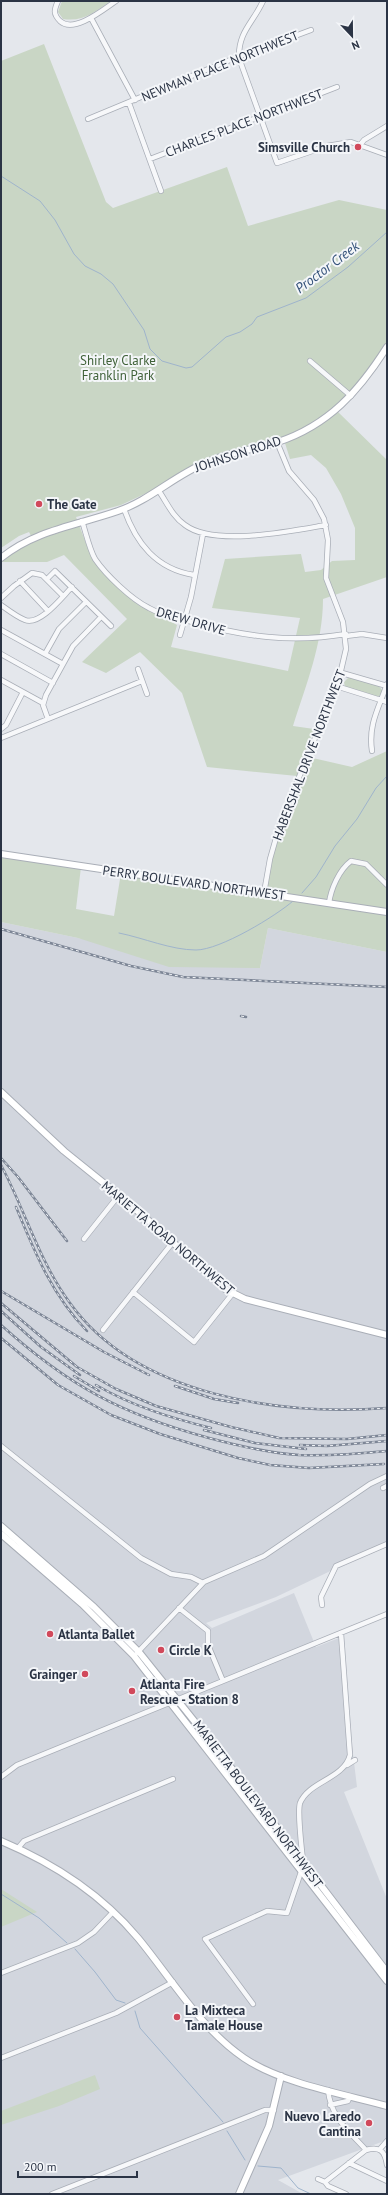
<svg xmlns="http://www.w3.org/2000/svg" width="388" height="2195" font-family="'PT Sans',sans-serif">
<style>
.built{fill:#d2d6de}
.green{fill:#c9d6c5;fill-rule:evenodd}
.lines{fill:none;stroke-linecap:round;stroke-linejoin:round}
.stream{stroke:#9fb4cc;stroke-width:1}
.street-casing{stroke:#a9aeb7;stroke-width:6}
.secondary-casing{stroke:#a9aeb7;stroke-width:8}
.street{stroke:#f7f8fa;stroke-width:4.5}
.secondary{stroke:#fff;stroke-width:6}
.rail-casing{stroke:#7d8696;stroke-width:2.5}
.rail{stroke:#f4f6f9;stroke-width:1;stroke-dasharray:3;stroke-linecap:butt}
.poi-dot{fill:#d1495b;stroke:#f4f6f9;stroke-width:1.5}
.labels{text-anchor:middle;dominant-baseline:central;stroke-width:4;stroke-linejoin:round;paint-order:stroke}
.street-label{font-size:13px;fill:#2b3445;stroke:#f4f6f9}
.poi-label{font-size:13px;font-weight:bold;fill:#2b3445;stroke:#f4f6f9;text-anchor:start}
.park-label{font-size:13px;fill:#3f6138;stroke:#f4f6f9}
.water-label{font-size:14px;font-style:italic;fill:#34527a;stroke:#f4f6f9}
</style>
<rect width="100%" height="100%" fill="#e4e7ec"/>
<!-- built -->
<path class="built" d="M1,922L78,938L260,968L268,928L387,952V1544L276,1597L206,1623L212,1628L294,1593L316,1647L339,1638L357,1787L344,1792L387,1899V2140L278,2180L303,2194H1Z"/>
<!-- green -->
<path class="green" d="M62,1H111C94,12 84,22 63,19L58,12Z
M44,44L106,202L113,208L227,167L248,226L339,200L387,210V347L336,410L387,460V577L323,599C323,643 306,685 293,726L314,729L304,756L352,767L387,751V952L268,928L260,968L169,967L78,938L1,922V854L81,867L76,909L114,916L121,873L266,892L272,851L297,776L207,767L182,693L140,652L106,673L82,662L127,619L64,555L47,562H1V559L28,541L31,536L29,532L19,536L1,548V61ZM284,440L290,459L311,455L326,468L341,494L355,528V560L332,561L321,570L305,572L301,554L225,559L212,608L300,618L288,671L171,647L177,625L147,609L117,587L92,559L76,517L121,505L234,452Z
M349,677L379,686L382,690L381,695L377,697L345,687L344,682Z
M1,1889L37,1912L1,1927Z
M95,2075L100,2089L59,2106L1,2125V2111Z"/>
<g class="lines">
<!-- stream -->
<path class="stream" d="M1,176L40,201L55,220L74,254L85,266L101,274L113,284L144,330L150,349L162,361L186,368L192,367L226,337L240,332L252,324L257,317L306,298L348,267L387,232
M302,893L316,877L335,846L357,819L376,788L387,776
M119,933C144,938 171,950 196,950C220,950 276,916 293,901
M1,1894L39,1918L67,1943
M75,1949L95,1972L116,2000L125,2003
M135,2011L140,2028L223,2122
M227,2131L245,2160
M258,2166L281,2168L298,2188L311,2194"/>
<defs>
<path id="street" d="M58,1C54,10 53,14 60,21C74,34 104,9 116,1
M263,1C253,23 238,32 239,58L277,163L327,146L351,142L387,155
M91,18L135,100
M129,103L161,191
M88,119L230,60L311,30
M360,145L364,140L387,126
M150,159L337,87
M310,361L351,396
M159,491C167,503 173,517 185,525C214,547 291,531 326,525
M124,509C136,543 156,569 194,575
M82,521C86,533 89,548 95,559C106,575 131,599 149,608C161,615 178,618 192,622C245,637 292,643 346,634
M47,579L55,571L111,626
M20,581L48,611
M1,598L14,586L32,573L42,575L63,596
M1,605C8,610 17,617 25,620C40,626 62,597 72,587
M1,630L63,664
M180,635L191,597L203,534
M346,636L362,634L387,638
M1,654L53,683
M45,654L59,629L86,602
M138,669L147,694
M342,673L387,686
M1,680L43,703
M336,686L387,702
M48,719L43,705L46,695L73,646L101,617
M1,729L6,725L23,692
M1,738L142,681
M372,751C368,724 379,708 387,684
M264,893L270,859L280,824L339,679L346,649L343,622L326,578L328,540L324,519L314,500L289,471L277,442
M329,903C331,889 339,870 351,861L366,864L387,885
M84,1239L119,1195
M133,1292L194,1342L233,1293
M103,1330L173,1242
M1,1446L141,1558L171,1574L191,1577L203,1583
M383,1488L387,1486
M322,1605L321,1597L336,1566L387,1544
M179,1608L208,1631V1645L223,1681
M137,1653L204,1582L264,1556L370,1484L387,1476
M347,1765L355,1760
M1,1777L17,1765L387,1614
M18,1848L24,1841L173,1779
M303,1862C302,1849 297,1813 300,1803C309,1781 344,1779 350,1755L341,1633
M1,1973L78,1943L94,1932L113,1912
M253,2004L205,1939L267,1911L287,1913L302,1869
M1,2058L116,2013L173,1982
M328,2090C331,2118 348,2130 366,2150
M330,2105L348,2101L350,2096
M380,2149L387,2141
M349,2163L387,2181
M318,2179L325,2182L366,2150C380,2146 385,2151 387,2165
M325,2182L328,2186L346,2194
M52,2194L265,2110H274"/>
<path id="secondary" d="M1,558C35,530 78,525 118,511C150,500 174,476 205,463C228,452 254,450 278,442C329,425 359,391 387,347
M1,854L387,912
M1,1092L64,1151L131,1205L225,1289L245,1299L387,1335
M1,1526L94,1607L139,1652L223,1757L387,1972
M1,1534L82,1604L134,1656L387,1981
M1,1841C53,1863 102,1895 138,1938C171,1978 200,2028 244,2058C281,2083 343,2094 387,2106
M239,2194L269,2126L281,2076"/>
</defs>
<!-- street casing -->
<use href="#street" class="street-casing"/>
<!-- secondary casing -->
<use href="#secondary" class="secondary-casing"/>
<!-- street -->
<use href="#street" class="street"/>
<!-- secondary -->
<use href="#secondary" class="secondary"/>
<defs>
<path id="rail" d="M1,929L131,966L183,977L387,987
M241,1016L246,1017
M1,1158L18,1177L67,1241
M1,1165C25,1210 39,1261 70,1303C137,1396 280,1416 387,1408
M16,1207C35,1253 52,1295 87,1331
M1,1291L104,1352L149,1375
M1,1303L77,1367L116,1389L156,1406L231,1427L279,1438L347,1439L387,1435
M1,1311L41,1347L80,1375
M1,1325C69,1386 121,1414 209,1438C239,1446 268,1453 299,1455C328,1456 357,1454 387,1451
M1,1338L58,1385L111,1415L160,1434L238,1458L270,1465L309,1468L384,1464
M74,1376L99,1391
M96,1385C132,1406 171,1418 211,1428
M175,1386L214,1399L238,1403
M204,1430L255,1443L306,1449
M300,1445L327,1446L387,1441"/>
</defs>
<!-- rail casing -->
<use href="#rail" class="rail-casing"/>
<!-- rail -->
<use href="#rail" class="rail"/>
</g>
<!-- markers -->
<g class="poi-dot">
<circle cx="358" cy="147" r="4"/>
<circle cx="39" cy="504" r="4"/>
<circle cx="50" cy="1634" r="4"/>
<circle cx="161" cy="1650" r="4"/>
<circle cx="85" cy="1674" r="4"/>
<circle cx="132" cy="1691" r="4"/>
<circle cx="177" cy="2017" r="4"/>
<circle cx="369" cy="2123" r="4"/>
</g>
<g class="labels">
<!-- street labels -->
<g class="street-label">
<text transform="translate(220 66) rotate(-22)">NEWMAN PLACE NORTHWEST</text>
<text transform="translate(244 123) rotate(-21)">CHARLES PLACE NORTHWEST</text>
<text transform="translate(238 454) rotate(-18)">JOHNSON ROAD</text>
<text transform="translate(191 621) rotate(16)">DREW DRIVE</text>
<text transform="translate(309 755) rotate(-69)">HABERSHAL DRIVE NORTHWEST</text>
<text transform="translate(194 883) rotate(8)">PERRY BOULEVARD NORTHWEST</text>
<text transform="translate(168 1238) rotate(40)">MARIETTA ROAD NORTHWEST</text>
<text transform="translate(258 1804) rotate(53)">MARIETTA BOULEVARD NORTHWEST</text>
</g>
<!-- poi labels -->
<g class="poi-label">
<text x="350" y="147" text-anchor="end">Simsville Church</text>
<text x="47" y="504">The Gate</text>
<text x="58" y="1634">Atlanta Ballet</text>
<text x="169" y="1650">Circle K</text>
<text x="77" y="1674" text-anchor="end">Grainger</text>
<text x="140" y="1684">Atlanta Fire<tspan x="140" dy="15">Rescue - Station 8</tspan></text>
<text x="185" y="2010">La Mixteca<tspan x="185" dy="15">Tamale House</tspan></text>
<text x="361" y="2116" text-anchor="end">Nuevo Laredo<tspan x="361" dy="15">Cantina</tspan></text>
</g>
<!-- park labels -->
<g class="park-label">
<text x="118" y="360">Shirley Clarke<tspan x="118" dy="15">Franklin Park</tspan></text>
</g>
<!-- water labels -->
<g class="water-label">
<text transform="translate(327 267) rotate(-37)">Proctor Creek</text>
</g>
</g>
<!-- border -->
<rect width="388" height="2195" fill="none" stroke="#2b3445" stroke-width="4"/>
<!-- north arrow -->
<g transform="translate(352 36) rotate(158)" stroke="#f4f6f9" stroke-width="3" paint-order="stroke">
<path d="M0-3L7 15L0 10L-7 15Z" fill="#2b3445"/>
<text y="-6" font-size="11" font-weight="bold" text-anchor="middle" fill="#2b3445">N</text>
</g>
<!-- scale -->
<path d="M18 2171v6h119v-6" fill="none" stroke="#2b3445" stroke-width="2"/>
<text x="24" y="2171" font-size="12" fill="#2b3445" stroke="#f4f6f9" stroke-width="3" paint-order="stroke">200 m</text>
</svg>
